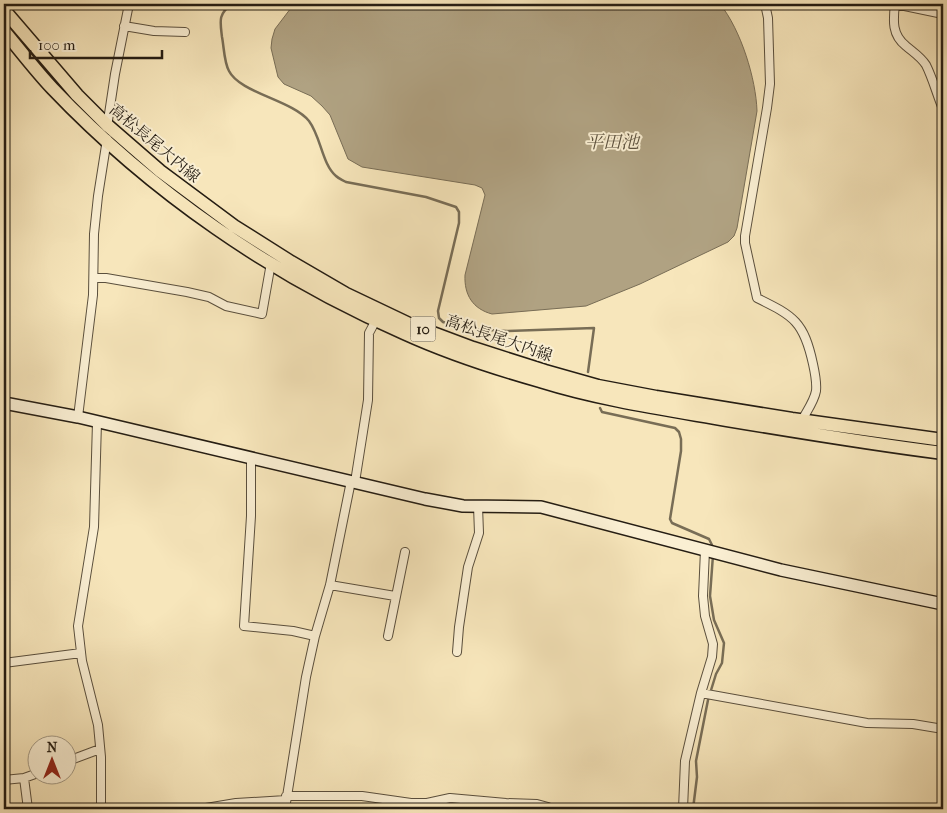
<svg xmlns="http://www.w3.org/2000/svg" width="947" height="813" font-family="'IM FELL French Canon','Noto Serif JP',serif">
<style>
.water{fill:#b0a282;stroke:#786d56}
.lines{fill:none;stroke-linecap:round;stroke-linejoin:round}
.stream{stroke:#786d56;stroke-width:2.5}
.street-casing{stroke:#5a4f3d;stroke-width:10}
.secondary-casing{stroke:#251d13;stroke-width:14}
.primary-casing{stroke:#251d13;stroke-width:15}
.street{stroke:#faefd3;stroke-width:8}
.secondary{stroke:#faefd3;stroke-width:11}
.primary{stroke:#f7e6bb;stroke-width:12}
.labels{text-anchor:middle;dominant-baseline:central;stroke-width:4;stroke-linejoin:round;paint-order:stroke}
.shield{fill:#faefd3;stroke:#655c4d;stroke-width:1}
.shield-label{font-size:15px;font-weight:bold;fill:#251d13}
.street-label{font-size:16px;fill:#251d13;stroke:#faefd3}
.water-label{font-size:18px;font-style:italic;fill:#5d523f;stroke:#faefd3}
</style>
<rect width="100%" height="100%" fill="#f7e6bb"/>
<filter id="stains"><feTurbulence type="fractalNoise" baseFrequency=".004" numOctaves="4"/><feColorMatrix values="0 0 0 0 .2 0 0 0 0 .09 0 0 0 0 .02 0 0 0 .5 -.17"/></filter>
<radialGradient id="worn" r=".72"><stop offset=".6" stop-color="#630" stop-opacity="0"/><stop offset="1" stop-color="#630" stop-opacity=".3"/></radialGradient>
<!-- water -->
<path class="water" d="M294,4H720C741,30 756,79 757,111L737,228L734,236L728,242L640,284L586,306L492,314C473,309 464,295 465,275L485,195L482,188L475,185L362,167L348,159L330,115L322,106L311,96L284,84L278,77L271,48L272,39L275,29Z"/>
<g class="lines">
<!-- stream -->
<path class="stream" d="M232,4C218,14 220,21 222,37C224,47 224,62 229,71C240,93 292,100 309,121C321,137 322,164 336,176C339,179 343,180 346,182L426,197L456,207L459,212V223L438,311L439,318L443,322L469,329L507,331L594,328L588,372
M600,408L602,412L675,428L679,432L681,439V451L670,519L672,523L709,539L712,545L713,550
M693,809L697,777L696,761L708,700L716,674L722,663L724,643L714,620L710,596L713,555"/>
<defs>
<path id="street" d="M765,4L768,18L770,84L767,108L745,236V243L757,298C794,316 804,322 813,364C815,373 817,382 816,391C814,402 806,412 801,422
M895,4C893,21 892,35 906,46C913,52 921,57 926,65C933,79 937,95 943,109
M895,4L943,14
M124,26L154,31L185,32
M107,127L115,74L129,4
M94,278H106L187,292L209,297L226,306L262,314L271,263
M78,417L93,295L94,234L98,196L107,139
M97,422L94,527L78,626L82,661L98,725L101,757V809
M251,457V516L244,626L293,631L315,636
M355,482L368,400L369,333L376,320
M330,585L395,596
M388,636L405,552
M457,652L459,627L468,567L479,533L478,506
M4,663L81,653
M701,693L867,723L913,724L943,729
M68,761L100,749
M24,778L28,809
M4,780L24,778L38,773
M286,796H362L411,803H427L450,798L506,803L537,804L548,807L550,809
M101,808L155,809
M200,809L236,803L286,800
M285,809L306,677L315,636L330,585L351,481
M683,809L685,761L701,693L712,657L713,644L705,616L703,596L705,550"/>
<path id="secondary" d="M4,403L78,417L425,499L463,506L541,507L781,570L943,604"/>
<path id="primary" d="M4,10L77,95L107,125L160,171L234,226L291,262L346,294L409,324L473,348L545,371L598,386L656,397L792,419L943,440
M4,31C20,50 35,70 52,88C151,192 273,276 404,333C448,353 494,368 540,381C601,400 664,409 727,420C799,432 871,444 943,453"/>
</defs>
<!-- street casing -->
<use href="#street" class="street-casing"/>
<!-- secondary casing -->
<use href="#secondary" class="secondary-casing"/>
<!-- primary casing -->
<use href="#primary" class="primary-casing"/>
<!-- street -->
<use href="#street" class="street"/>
<!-- secondary -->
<use href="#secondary" class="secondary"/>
<!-- primary -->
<use href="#primary" class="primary"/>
</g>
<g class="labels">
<!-- shield labels -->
<rect class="shield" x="410.5" y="316.5" width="25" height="25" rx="4"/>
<g class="shield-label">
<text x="423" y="329">10</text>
</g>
<!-- street labels -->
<g class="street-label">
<text transform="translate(155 143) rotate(40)">高松長尾大内線</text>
<text transform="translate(499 338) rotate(19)">高松長尾大内線</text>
</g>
<!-- water labels -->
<g class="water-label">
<text x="612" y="142">平田池</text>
</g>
</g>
<!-- margin -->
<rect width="947" height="813" fill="none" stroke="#f7e6bb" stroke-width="20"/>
<rect x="5" y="5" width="937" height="803" fill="none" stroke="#251d13" stroke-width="2.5"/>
<rect x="10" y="10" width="927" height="793" fill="none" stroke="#251d13"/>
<!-- north arrow -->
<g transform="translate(52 760)"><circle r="24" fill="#faefd3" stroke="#a59b86"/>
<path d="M0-4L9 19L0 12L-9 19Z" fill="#8f2418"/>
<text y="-8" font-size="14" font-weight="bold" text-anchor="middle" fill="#251d13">N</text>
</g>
<!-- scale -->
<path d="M30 50v8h132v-8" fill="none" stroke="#251d13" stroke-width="2.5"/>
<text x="38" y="50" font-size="15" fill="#251d13" stroke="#faefd3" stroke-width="4" paint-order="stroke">100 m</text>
<rect width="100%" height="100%" filter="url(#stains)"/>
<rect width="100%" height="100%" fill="url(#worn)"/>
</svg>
